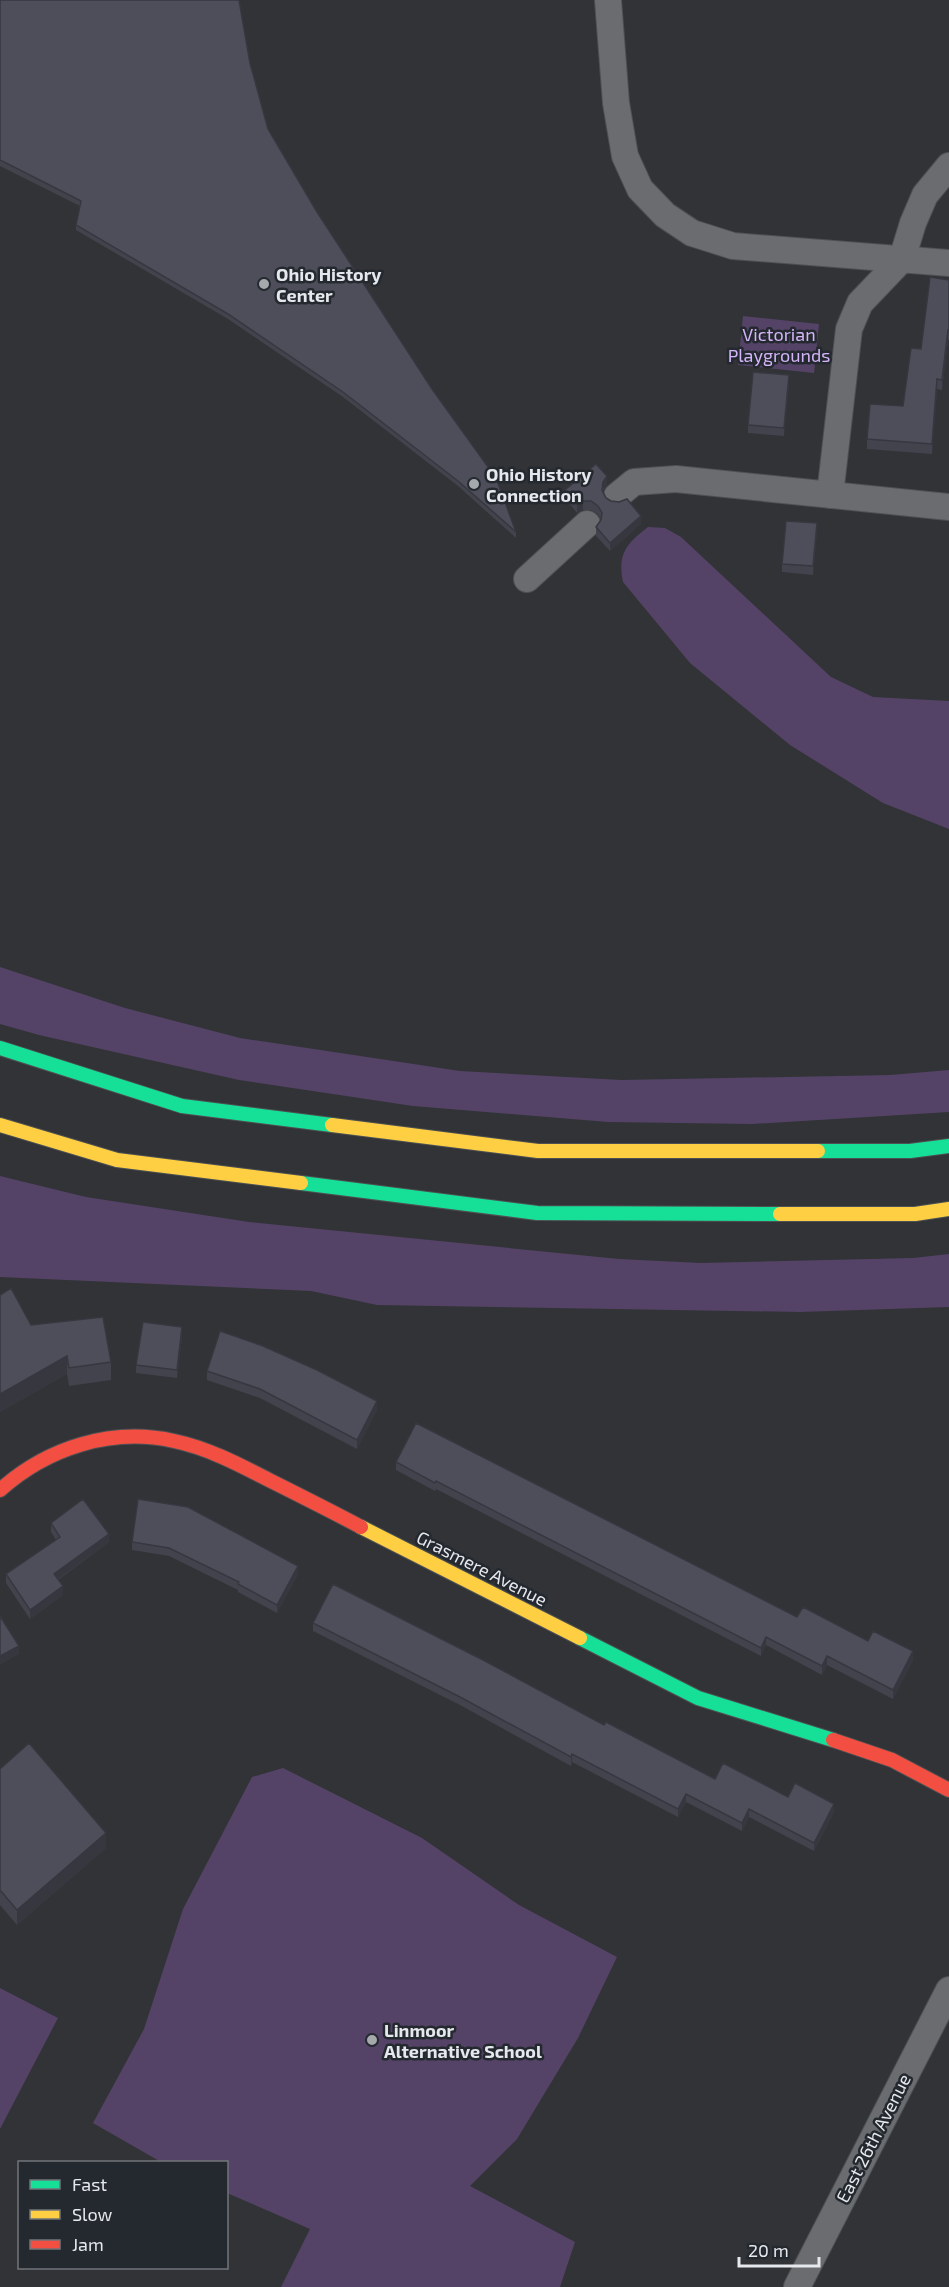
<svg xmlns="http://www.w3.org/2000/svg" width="949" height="2287" font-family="'Exo 2',sans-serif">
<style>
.green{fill:#544366}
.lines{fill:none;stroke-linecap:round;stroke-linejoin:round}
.street-casing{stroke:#4e5153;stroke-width:28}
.fast-casing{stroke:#4e5153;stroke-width:16}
.slow-casing{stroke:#4e5153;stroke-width:16}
.jam-casing{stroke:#4e5153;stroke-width:16}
.street{stroke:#6a6c6f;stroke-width:26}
.fast{stroke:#16e098;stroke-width:14}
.slow{stroke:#ffcf43;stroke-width:14}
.jam{stroke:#f24e42;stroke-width:14}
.wall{fill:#43434e}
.shaded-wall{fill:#373740}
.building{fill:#4e4e5b;stroke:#373740;stroke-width:1.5}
.poi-dot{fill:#a6a9ac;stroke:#24292f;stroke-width:2}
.labels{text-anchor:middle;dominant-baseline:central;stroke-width:5;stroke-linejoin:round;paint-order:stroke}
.poi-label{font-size:18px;font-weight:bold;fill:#e5e8ec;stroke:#24292f;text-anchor:start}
.park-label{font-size:18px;fill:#d5b5fa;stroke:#24292f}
.street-label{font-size:18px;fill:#e5e8ec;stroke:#24292f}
</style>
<rect width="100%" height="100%" fill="#313336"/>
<!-- green -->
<path class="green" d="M743,316L819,324L814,373L738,365Z
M648,527L665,528L681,537L831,677L873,697L949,701V829L883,803L790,745L690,663L623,582C617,554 627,543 648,527Z
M0,967L125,1008L240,1038L460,1071L621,1080L890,1075L949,1070V1112L752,1124L608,1122L413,1106L239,1080L39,1035L0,1024Z
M0,1176L86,1197L249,1222L619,1259L701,1263L913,1258L949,1254V1307L800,1312L377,1305L311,1291L0,1277Z
M283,1768L422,1838L519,1905L617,1957L578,2038L517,2139L470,2186L575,2242L560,2287H281L310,2229L227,2193L226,2162H161L93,2123L144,2029L183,1909L252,1777Z
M0,1988L58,2018L0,2129Z"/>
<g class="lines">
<defs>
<path id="street" d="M608,0L616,103L625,156L640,189L665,215L692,233L733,246L949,263
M830,495L849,329L860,303L902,259L913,223L925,195L949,166
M617,496L634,482L676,479L949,507
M527,579L587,524
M797,2287L949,1990"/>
<path id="fast" d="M0,1048L182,1106L332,1125
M818,1151H910L949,1146
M301,1183L537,1213L780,1214
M580,1638L698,1698L833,1740"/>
<path id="slow" d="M0,1125L117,1160L301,1183
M332,1125L538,1151H818
M780,1214H915L949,1209
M361,1527L580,1638"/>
<path id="jam" d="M0,1490C47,1448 111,1427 174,1441C208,1448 240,1465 271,1481C301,1496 331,1511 361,1527
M833,1740L892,1760L949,1790"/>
</defs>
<!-- street casing -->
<use href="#street" class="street-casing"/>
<!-- fast casing -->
<use href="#fast" class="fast-casing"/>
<!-- slow casing -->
<use href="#slow" class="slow-casing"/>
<!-- jam casing -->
<use href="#jam" class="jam-casing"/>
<!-- street -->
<use href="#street" class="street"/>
<!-- fast -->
<use href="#fast" class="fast"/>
<!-- slow -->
<use href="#slow" class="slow"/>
<!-- jam -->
<use href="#jam" class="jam"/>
</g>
<!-- wall -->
<path class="wall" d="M0,0L250,63L268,129L317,212L516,532V538L458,486L343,397L228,319L76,230V225L80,206L0,166Z
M949,280V340H948L942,390L937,389L932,454L867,449V439L903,406L921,349Z
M789,384L784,436L748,433V425Z
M607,485L603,491L606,498L641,524L610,551L596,536V527L601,520L598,514L591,510H583L577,513L565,498V490Z
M817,532L813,575L782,572V564Z
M0,1295L31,1325L111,1362V1380L69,1386L67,1374L0,1412Z
M182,1336L177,1378L136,1373V1365Z
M207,1371L377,1410L357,1449L260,1398L207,1380Z
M396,1462L797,1617L868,1641L913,1660L893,1699L827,1665L822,1675L766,1645L761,1656L436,1489L435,1491L396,1470Z
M138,1499L298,1574L277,1613L238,1592V1590L169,1556L132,1550V1542Z
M51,1523L109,1542L58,1580L63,1595L30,1619L6,1583V1574L56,1540L51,1532Z
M313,1623L604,1725L715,1779L834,1812L814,1851L749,1817L742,1831L686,1802L678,1817L572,1762L571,1766L460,1705L313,1631Z
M0,1769L106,1848L17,1925L0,1905Z"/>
<!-- shaded-wall -->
<path class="shaded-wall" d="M948,330V340L942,390V380Z
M789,375V384L784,436V428Z
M937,379V389L932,454V444Z
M607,476V485L603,490L602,498L603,482Z
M583,501V510L577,513V504Z
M641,516V524L610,551V543Z
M817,523V532L813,575V566Z
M182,1327V1336L177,1378V1370Z
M67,1356V1374L0,1412V1394Z
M377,1401V1410L357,1449V1440Z
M109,1534V1542L54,1582V1574Z
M298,1566V1574L277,1613V1605Z
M63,1586V1595L30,1619V1610Z
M766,1637V1645L761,1656V1648Z
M19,1646V1654L0,1665V1656Z
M913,1651V1660L893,1699V1690Z
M827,1656V1665L822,1675V1666Z
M572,1754V1762L571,1766V1757Z
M686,1794V1802L678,1817V1809Z
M834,1804V1812L814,1851V1843Z
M749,1809V1817L742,1831V1823Z
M106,1833V1848L17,1925V1910Z"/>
<!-- building -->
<path class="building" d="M0,0H239L250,63L268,129L317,212L432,389L496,478L516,532L458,481L343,392L228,314L76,225L81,201L0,160Z
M930,277L949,280V330H948L942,380L937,379L932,444L867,439L870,404L903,406L911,348L921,349Z
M753,372L789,375L784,428L748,425Z
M596,464L607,476L603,482L602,490L606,498L611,501L619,502L627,499L641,516L610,543L596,527L601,520L602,513L598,506L591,501H583L577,504L565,490Z
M786,521L817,523L813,566L782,564Z
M11,1288L31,1325L103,1317L111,1362L69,1368L67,1356L0,1394V1295Z
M143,1322L182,1327L177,1370L136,1365Z
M220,1331L263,1346L317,1370L377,1401L357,1440L260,1389L207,1371Z
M416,1423L797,1617L803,1607L868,1641L873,1631L913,1651L893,1690L827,1656L822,1666L766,1637L761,1648L436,1481L435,1483L396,1462Z
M83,1499L109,1534L54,1574L63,1586L30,1610L6,1574L60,1537L51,1523Z
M138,1499L188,1507L298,1566L277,1605L238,1584L239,1582L169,1548L132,1542Z
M333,1584L483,1660L604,1725L606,1722L715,1779L723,1763L788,1797L795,1783L834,1804L814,1843L749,1809L742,1823L686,1794L678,1809L572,1754L571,1757L460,1697L313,1623Z
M0,1616L19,1646L0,1656Z
M29,1743L106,1833L17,1910L0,1890V1769Z"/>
<!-- markers -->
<g class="poi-dot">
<circle cx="264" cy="284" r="6"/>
<circle cx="474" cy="484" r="6"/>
<circle cx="372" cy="2040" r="6"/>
</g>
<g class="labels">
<!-- poi labels -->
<g class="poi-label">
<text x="276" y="274">Ohio History<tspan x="276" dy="21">Center</tspan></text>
<text x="486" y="474">Ohio History<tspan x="486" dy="21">Connection</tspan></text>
<text x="384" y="2030">Linmoor<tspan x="384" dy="21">Alternative School</tspan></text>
</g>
<!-- park labels -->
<g class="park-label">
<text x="779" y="334">Victorian<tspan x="779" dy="21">Playgrounds</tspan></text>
</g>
<!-- street labels -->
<g class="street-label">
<text transform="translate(482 1568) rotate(27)">Grasmere Avenue</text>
<text transform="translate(873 2138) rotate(-63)">East 26th Avenue</text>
</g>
</g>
<!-- legend -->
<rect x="18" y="2161" width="210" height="108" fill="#24292f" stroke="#71757b" stroke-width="1.5"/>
<rect x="30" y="2180" width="30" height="9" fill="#16e098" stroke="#71757b" stroke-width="1.5"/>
<text x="72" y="2191" font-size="18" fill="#e5e8ec">Fast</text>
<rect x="30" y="2210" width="30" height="9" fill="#ffcf43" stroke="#71757b" stroke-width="1.5"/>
<text x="72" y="2221" font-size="18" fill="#e5e8ec">Slow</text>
<rect x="30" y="2240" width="30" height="9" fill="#f24e42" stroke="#71757b" stroke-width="1.5"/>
<text x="72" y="2251" font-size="18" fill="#e5e8ec">Jam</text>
<!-- scale -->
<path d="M739 2257v9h80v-9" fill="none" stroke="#e5e8ec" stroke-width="3"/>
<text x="748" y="2257" font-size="18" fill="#e5e8ec" stroke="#24292f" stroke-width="4.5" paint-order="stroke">20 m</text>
</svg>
